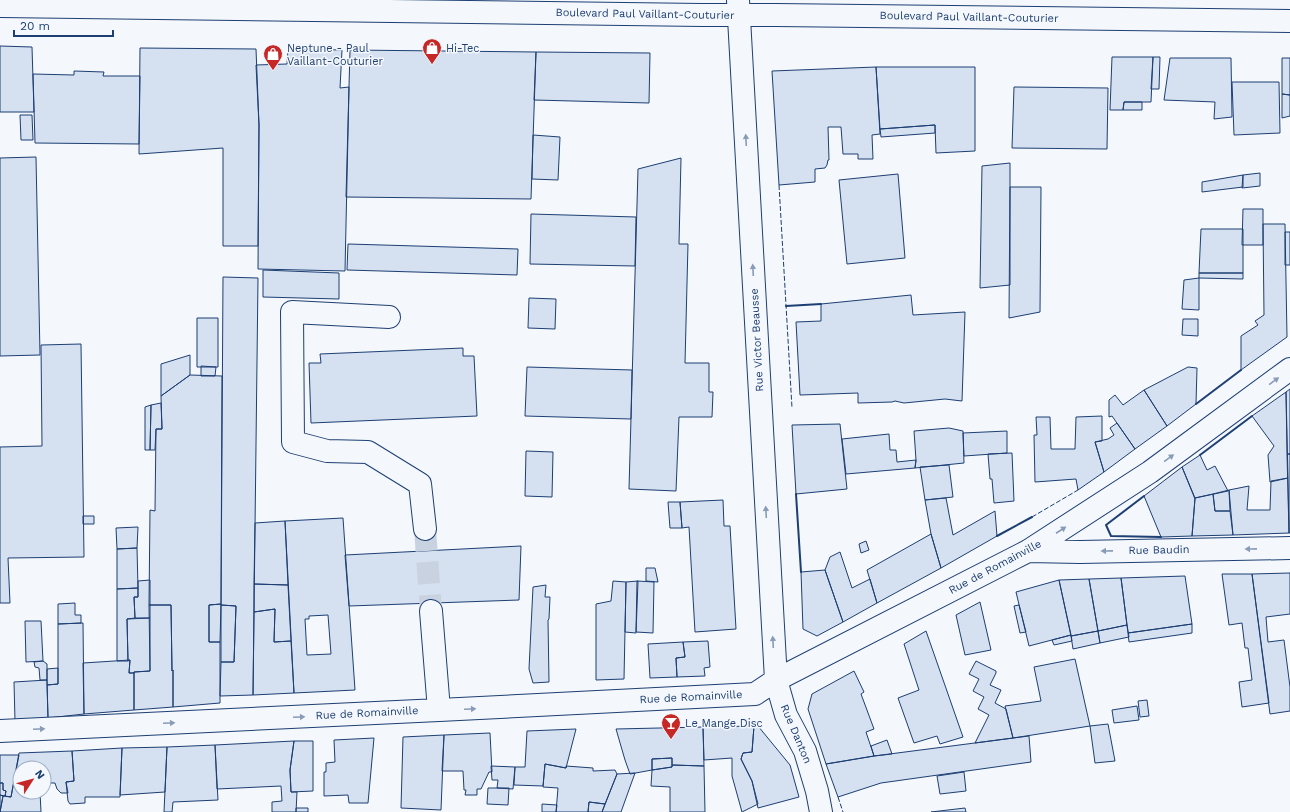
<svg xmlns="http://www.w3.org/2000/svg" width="1290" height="812" font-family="'Work Sans',sans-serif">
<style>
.building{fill:#d5e0f0;stroke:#1d3f73;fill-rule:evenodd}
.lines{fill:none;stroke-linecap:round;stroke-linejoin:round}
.minor-tunnel{stroke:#c9d2e0;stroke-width:22;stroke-dasharray:22 11;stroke-linecap:butt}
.minor-casing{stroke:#1d3f73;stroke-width:24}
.major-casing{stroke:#1d3f73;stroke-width:24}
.minor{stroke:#f4f7fb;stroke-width:22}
.major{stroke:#f4f7fb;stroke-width:22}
.fence{stroke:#1d3f73;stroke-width:1;stroke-dasharray:5 2;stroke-linecap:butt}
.wall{stroke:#1d3f73;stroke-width:2}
.oneway{fill:#889bb7}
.labels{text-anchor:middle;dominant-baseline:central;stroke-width:3;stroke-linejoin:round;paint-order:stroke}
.street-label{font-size:11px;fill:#1d3f73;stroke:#f4f7fb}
.poi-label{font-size:11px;fill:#1d3f73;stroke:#f4f7fb;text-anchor:start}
</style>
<rect width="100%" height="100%" fill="#f4f7fb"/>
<!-- building -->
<path class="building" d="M0,46L32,47L34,112H0Z
M140,48L256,49L259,125L258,246H223V148L139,154Z
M288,49L342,50L340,88L349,87L345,271L258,269L259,125L256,65L287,64Z
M350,50L536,52L531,199L346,197Z
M536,52L650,53L649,103L534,100Z
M1112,57H1153L1151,102H1124L1123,110H1110Z
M1153,57H1160L1159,89H1151Z
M1170,58H1231L1232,117L1214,119L1215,102L1164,100Z
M1282,58H1290V95L1282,94Z
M876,67L880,134L872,135L873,159H858V154H843L841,127H828L829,160H828L827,165L825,168L815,169V182L779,185L772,71Z
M876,67H975V151L936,153L935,125L880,129Z
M74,71L104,72L103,76H140L139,144L35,143L33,74L74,75Z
M1232,82H1279L1280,133L1234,135Z
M1014,87L1108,88L1107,149L1012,148Z
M1282,94L1290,95V116L1282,118Z
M1124,102H1142V110H1123Z
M20,115H32L33,140H21Z
M935,125V133L881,137L880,129Z
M533,135L560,137L558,180L532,179Z
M36,157L40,355L0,356V158Z
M681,158L679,244H688L685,363H709V392H713L712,417H679L676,491L629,489L638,169Z
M1010,163V285L980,288L982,166Z
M1260,173V186L1242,188L1243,175Z
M898,174L905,258L847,264L839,180Z
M1243,175V187L1202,192V182Z
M1010,187H1041L1040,312L1009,318Z
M1243,209H1263V245H1242Z
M531,214L636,217L635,266L530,264Z
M1263,224H1285L1287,337L1241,370V336L1258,325L1255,321L1264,315Z
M1201,229H1243V273H1199Z
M1285,232H1290V265H1285Z
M348,244L518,249L517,275L347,270Z
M263,270L339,273V299L263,297Z
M1199,273H1243V279L1199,278Z
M223,277L258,278L253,695L220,696L221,662H234L236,606L221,605Z
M1199,278V310L1182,309L1184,280Z
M911,295L913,315L965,312L962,401L945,399L904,403L895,401L892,402L858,403V393L800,395L796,322L821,321V304Z
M529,298L556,299L555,329L528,328Z
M197,318H218V367H197Z
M1183,319H1198V336L1182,335Z
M81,344L84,557L8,558L10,603H0V447L42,446L41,345Z
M463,348V356H474L477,416L311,423L309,363H321L320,354Z
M190,355V375L161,396V364Z
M201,366L216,367L215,376H201Z
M527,367L632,370L631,419L525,416Z
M1188,367L1197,368L1196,404L1167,426L1144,390Z
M190,375L222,376L221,604L209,605V642H220V703L173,707V670L172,671L171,605H149L150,510L155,511L156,429H162L161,396Z
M1290,389V454H1287L1286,392Z
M1144,390L1167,426L1135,449L1112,416L1109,417V400L1115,395L1123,405Z
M1286,392L1288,478L1270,482L1268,455L1274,446L1252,416Z
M161,403L162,429H156L155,450H150L151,405Z
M151,405L150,450H145V407Z
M1102,416V441L1095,442L1104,472L1078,490L1076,479L1035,482L1034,435H1037L1036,417H1050L1051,449H1075L1076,417Z
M1117,423L1135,449L1104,472L1095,442L1108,439L1114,435L1110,428Z
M840,424L847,489L796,494L792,425Z
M949,428L963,431L964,463L915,468L916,460L914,431Z
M1007,431V453L964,456L963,433Z
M889,434L890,450H896L897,462L916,460L915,468L846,474L842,439Z
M526,451L553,452L552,497L525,496Z
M1012,453L1014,501L994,503L992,479H990L988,454Z
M1287,454H1290V533H1289Z
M1200,455L1207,470L1215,466L1228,491L1195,498L1182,467Z
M949,465L953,497L925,500L920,467Z
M1182,467L1195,499L1192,536L1161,537L1144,496Z
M1288,478L1289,533L1233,535L1229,490L1249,486L1247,510H1270L1271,481Z
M1229,490L1230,511H1215L1213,494Z
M1213,494L1215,511H1230L1233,535L1192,536L1195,498Z
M946,498L953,535L995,511L997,536L941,568L931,534L925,500Z
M723,500L724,526H730L736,629L695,632L689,527L682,528L680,502Z
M668,502H680L682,528H670Z
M83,516H94V524H83Z
M343,518L355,690L294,693L285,521ZM328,615L331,654L307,655L305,619H309V616Z
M285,521L288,585L254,584L255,523Z
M138,527L137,548L117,549L116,528Z
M931,534L941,568L877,603L867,570Z
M866,541L869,550L861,553L859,544Z
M521,546L519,600L349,606L345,555Z
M137,548L138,588L117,589V549Z
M840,552L852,588L870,579L877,603L843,622L825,570L830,557Z
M646,568H655L658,582L646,581Z
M825,570L843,622L817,636L803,629L801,572Z
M1290,573V614L1266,617L1268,642L1284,640L1290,687V711L1270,714L1252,574Z
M1222,574H1252L1269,703L1242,707L1239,682L1252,680L1248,648H1245L1242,623L1229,625Z
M1185,576L1192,624L1128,633L1121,578Z
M1121,578L1127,625L1098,631L1089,579Z
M1089,579L1098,631L1071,636L1059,580Z
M150,580V618H135L134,597H138V581Z
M1059,580L1071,635L1029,646L1016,592Z
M613,581L626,582L624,679L596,680V604L611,601Z
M637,581L654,582L653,633L636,632Z
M638,581L636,633L625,632L626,582Z
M254,584L288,585L291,641L274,642L275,609L254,612Z
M546,585L545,597H550L549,619L548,620L549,682L533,683L529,669L533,587Z
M138,588V597H134L135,618L127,619L128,661H117V589Z
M980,602L991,650L965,655L956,615Z
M75,603V615H81V623L58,624V604Z
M221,604L220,642H209V605Z
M149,605H171L172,671L173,670V707L134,710V672L150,671Z
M221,605L236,606L234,662H221Z
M1019,605L1026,632L1020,633L1014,606Z
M275,609L274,642L291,641L294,693L253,695L254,612Z
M150,618V671L134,672V673H129L130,660L128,661L127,619Z
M25,621H41L43,661L26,662Z
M83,623L84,714L48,718L47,685L58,684V624Z
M1192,624V633L1129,642L1128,633Z
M1127,625L1129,637L1100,643L1098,631Z
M926,631L963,737L940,744L937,736L914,743L898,698L919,690L904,644Z
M1098,631L1100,643L1073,649L1071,636Z
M1071,635L1072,641L1054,645L1052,640Z
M708,641L710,667L704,668L705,676L677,677L676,658L685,657L683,642Z
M683,642L685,657L676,658L677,677L650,678L648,644Z
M1075,659L1090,726L1013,738L1005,706L1041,701L1034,667Z
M130,660L129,673H134V710L84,714L83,663Z
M43,661L47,664V680H40L39,668L35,667L34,662Z
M976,661L996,671V673L990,685L1001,690L995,703L1006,709L1013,738L975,743L989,715L978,709L984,697L973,691L979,679L969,674Z
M58,668V684L47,685V669Z
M854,671L864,692L861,694L874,729L866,732L874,756L826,764L808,709L812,694Z
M47,680L48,718L15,721L14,682Z
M1147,700L1149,716L1140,717L1138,701Z
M1137,706L1139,720L1114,723L1112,710Z
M1108,724L1115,761L1095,763L1090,726Z
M754,726H758L790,765L799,797L758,808L752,781L741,759L743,753L752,752Z
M754,726L752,752L743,753L741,759L752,781L758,804L742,812L732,776V758L704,760L703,727Z
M703,727L704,766L672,765V758L652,759V770L630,774L625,760L616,729Z
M576,729L566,768L545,764L543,786L514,785L515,767H525L527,731Z
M490,733L492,772H489L481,789H477V795H465L466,790H464L463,771H442L444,735Z
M444,735L441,810L401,808L403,737Z
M1029,736L1031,762L881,783L838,797L826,764L874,756Z
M374,738L368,803H349L348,795L324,796V772H326V763L335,762L334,740Z
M887,740L892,754L874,756L871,746Z
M294,741H313V791L291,792L290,770Z
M294,741L290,770L291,792H297L296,812H272V802L282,801L281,786L217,789L215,745Z
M215,745L218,800L173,802L172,812H164L167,747Z
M167,747L165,792L120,795L122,748Z
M122,748L120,797H85V803L70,804L68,801L66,782L74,781L72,751Z
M72,751L74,781L66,782L68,793H61L57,789L55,783H44V768H20V792H40L41,812H0L3,796L11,797L19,753Z
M0,755H19L11,797L5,796L6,791L3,790V783H0Z
M672,758V767L652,770V759Z
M545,764L566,768V766L593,768V771L615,770L617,774L605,804L589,802L588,812H556L558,788L543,787Z
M672,765L704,766L705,812H670V787L651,786L652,770L672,767Z
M491,766L515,767L513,789L497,788L498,780H492Z
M964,772L966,791L940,794L937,776Z
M635,773L621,812H602L617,774Z
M0,783H3V790L6,791L5,796L0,795Z
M488,788H509L508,805L487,804Z
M0,795L3,796L0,812Z
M589,802L605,804L602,812H588Z
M542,804L557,805L556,812H542Z
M296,808H308V812H296Z
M965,808L966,812H931Z"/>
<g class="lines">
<!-- minor-tunnel -->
<path class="minor-tunnel" d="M425,529L431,611"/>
<defs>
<path id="minor" d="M738,0L776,680L786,715L805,751L817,791L821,812
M389,317L292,312L293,442L327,451L368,452L420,484L425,529
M1028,551L1080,552L1290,548
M431,611L439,710
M0,731L439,710L755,694L776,680L1028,551L1150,472L1290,369"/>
<path id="major" d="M0,6L702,15H776L1290,21"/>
</defs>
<!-- minor casing -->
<use href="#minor" class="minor-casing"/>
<!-- major casing -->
<use href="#major" class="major-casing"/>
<!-- minor -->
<use href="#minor" class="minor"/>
<!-- major -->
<use href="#major" class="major"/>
<!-- fence -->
<path class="fence" d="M779,185L792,408
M1032,517L1078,490
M838,797L843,812"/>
<!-- wall -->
<path class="wall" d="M786,306L821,304
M1196,404L1241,370
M1200,455L1252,416
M796,494L801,572
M1144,496L1106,525L1111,536L1161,537
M997,536L1032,517"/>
</g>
<!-- one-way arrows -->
<defs><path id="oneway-solid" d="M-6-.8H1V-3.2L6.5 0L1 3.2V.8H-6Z"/></defs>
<g class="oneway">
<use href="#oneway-solid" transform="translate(746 140) rotate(-93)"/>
<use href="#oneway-solid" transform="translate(753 270) rotate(-93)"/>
<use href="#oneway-solid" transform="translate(1274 381) rotate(-36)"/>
<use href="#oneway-solid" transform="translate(1169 458) rotate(-36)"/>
<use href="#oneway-solid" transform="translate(766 512) rotate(-93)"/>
<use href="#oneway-solid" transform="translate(1061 530) rotate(-33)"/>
<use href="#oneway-solid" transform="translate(1251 549) rotate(179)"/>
<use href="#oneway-solid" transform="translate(1107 551) rotate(179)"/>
<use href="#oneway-solid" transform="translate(773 642) rotate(-93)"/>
<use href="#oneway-solid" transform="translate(470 709) rotate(-3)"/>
<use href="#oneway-solid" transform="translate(299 717) rotate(-3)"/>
<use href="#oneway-solid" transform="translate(169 723) rotate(-3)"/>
<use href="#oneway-solid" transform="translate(39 729) rotate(-3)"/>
</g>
<!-- icons -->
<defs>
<symbol id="shop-pin" viewBox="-11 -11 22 30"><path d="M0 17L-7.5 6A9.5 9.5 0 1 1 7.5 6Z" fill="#c62828" stroke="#f4f7fb"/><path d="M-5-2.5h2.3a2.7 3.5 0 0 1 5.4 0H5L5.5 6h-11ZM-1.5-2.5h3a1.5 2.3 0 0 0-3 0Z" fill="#fff"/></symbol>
<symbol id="bar-pin" viewBox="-11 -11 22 30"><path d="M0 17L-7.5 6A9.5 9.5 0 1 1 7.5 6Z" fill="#c62828" stroke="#f4f7fb"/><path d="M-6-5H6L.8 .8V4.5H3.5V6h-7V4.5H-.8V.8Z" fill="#fff"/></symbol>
</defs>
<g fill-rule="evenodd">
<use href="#shop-pin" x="421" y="37" width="22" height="30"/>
<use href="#shop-pin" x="262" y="43" width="22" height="30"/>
<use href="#bar-pin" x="660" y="712" width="22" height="30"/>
</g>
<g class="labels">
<!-- street labels -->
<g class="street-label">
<text transform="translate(645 14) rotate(1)">Boulevard Paul Vaillant-Couturier</text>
<text transform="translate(969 17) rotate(1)">Boulevard Paul Vaillant-Couturier</text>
<text transform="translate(757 340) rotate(-93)">Rue Victor Beausse</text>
<text transform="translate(1159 550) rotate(-1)">Rue Baudin</text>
<text transform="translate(995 567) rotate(-28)">Rue de Romainville</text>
<text transform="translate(691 697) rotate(-3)">Rue de Romainville</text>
<text transform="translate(367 713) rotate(-3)">Rue de Romainville</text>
<text transform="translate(796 734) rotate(67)">Rue Danton</text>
</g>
<!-- poi labels -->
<g class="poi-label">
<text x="287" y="48">Neptune - Paul<tspan x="287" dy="13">Vaillant-Couturier</tspan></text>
<text x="446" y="48">Hi-Tec</text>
<text x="685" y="723">Le Mange Disc</text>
</g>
</g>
<!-- north arrow -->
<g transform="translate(32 780) rotate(54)"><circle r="19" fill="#f4f7fb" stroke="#9eadc5"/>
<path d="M0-3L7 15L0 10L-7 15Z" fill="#c62828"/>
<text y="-6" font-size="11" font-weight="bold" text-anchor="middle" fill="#1d3f73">N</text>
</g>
<!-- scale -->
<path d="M14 30v6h99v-6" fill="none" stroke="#1d3f73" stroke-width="2"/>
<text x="20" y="30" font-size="12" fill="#1d3f73" stroke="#f4f7fb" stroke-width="3" paint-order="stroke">20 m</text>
</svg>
